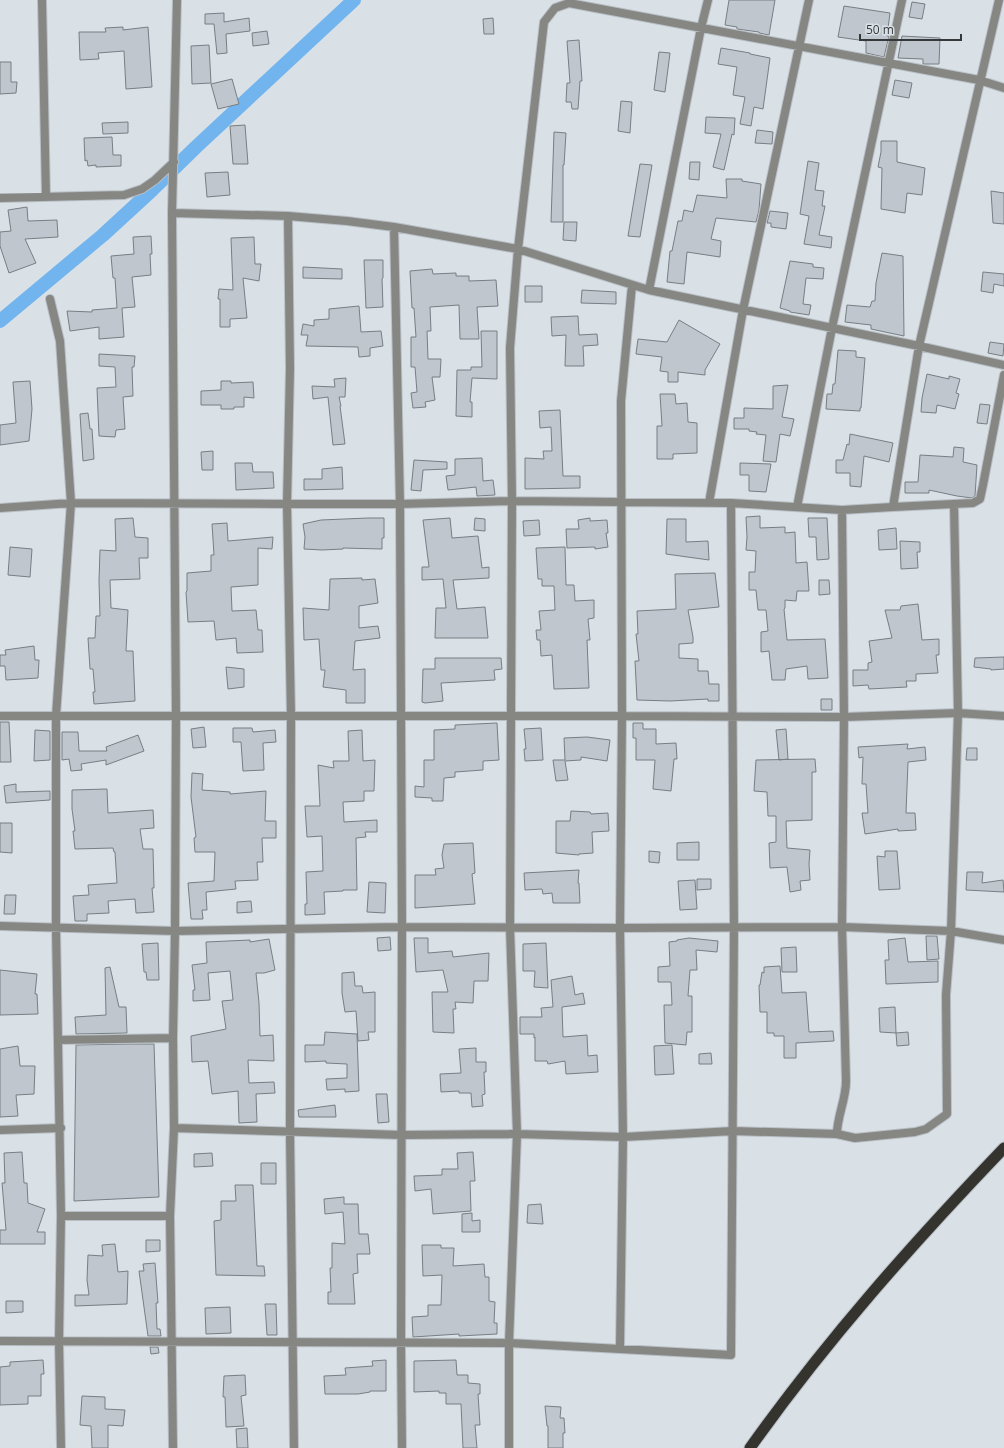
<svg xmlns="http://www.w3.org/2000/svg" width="1004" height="1448" font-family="'Open Sans',sans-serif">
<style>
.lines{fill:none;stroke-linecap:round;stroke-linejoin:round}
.canal{stroke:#72b4ed;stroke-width:14}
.building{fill:#bfc6cd;stroke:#777e84}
.minor-casing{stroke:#b8bfc5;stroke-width:10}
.trunk-casing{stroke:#b8bfc5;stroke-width:13}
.minor{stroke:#868683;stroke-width:8}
.trunk{stroke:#34332d;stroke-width:11}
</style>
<rect width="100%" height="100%" fill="#d9e1e7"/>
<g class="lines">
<!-- canal -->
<path class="canal" d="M0,321L103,235L152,190L196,147L354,0"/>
</g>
<!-- building -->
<path class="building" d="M729,0H775L769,35L759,33V32L737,29V27L725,25Z
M912,2L925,4L922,19L909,17Z
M844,6L890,13L887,36H889L884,57L866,53V41L838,37Z
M224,13V22L249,18L250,31L226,34L227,53L217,54L214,24H205V14Z
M493,18L494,34H484L483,19Z
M123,27V30L148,27L152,87L126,89L124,51L98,53L99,59L80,60L79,32H106L105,28Z
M267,31L269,44L253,46L252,33Z
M902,36L940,38L939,64H923V59L898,58Z
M579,40L582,81H580L578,109H572L571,102H566L567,83H570L567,41Z
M209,45L211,83L192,84L191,46Z
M721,48L750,53V54L770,58L763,109L754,107L751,126L740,124L745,97L733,95L737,67L718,64Z
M659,52L670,53L665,92L654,90Z
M0,62H11V82H17L16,93L0,94Z
M232,79L239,104L218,109L211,84Z
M895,80L912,83L909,98L892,95Z
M621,101L632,102L630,133L618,131Z
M706,117L735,118L734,135L732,134L724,170L713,167L721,134L705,133Z
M128,122V133L103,134L102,123Z
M245,125L248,164H233L230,126Z
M757,130L773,132L772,144L755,143Z
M554,132L566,133L564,165H563V222H551Z
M112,137L113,155H121V166L96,167V165L88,166L87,160L85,161L84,138Z
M881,141H897V162L925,168L922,195L907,193L905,213L881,209L882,168L878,167L881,152Z
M808,161L819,163L815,190L824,191L822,206H825L819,235L832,237L831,248L804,244L809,216L800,214Z
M690,162H700L699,180L689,179Z
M640,164L652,165L640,237L628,236Z
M228,172L230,195L207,197L205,173Z
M726,179H742V181L761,184L759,210L756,222L716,218L711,239L721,241L720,257L687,252L684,284L667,282L670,251H672L678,221H682L684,210L693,212L697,195L727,198Z
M991,191L1004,193V224L993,223Z
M27,207L28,221L57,220L58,237L25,239L36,263L9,273L0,246V232L11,231L8,210Z
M770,211L788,213L786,229L771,227V223H767Z
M564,222H577L576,241L563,240Z
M151,236L152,254H150L151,275L132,277L135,307L122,308L124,337L99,339V327L70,331L67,311L92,312V310L117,308L115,278H113L111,256L134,254L133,237Z
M254,237L255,264H261L259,281L243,278L247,318L230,319V327H220V299H218L219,289L233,290L231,238Z
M882,253L903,256L904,336L871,329V325L845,322L847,305L870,307L872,301H875L876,283Z
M364,260H383V278L382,279L383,307L366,308Z
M790,261L813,264V267L824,268L823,279L806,278L803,304L811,305L809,315L790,312V311L780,308Z
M303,267L342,269V279L303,278Z
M432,269L433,274L456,273V276H469V281L496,280L498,306L477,307L479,339H460L459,305L430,307L431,331H427L428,359H441L440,377H432L435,400L425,402L426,407L413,408L411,393L417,392L415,367H411V337H416L414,308H412L410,271Z
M983,272L1004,274V286L994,284L993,293L981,291Z
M525,286H542V302H525Z
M582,290L616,292V304L581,303Z
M359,306L361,332L381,331L383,346L370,348V356L359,357L358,347L306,346L308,335H301L303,324L314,326V320L329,319V309Z
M578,316L579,335L597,334L598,345L583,346L584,366H565L566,335L552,336L551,317Z
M679,320L720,344L705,370V375L678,372V382H668V372L660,371L662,357L636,354L638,339L667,342Z
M481,331H497V379L472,378L470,402H472V417L456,416L457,370H471V367H482Z
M990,342L1004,344L1003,356L988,353Z
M838,350L856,351V357L865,358L861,408H860V411L826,409L827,394H832L833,384H835Z
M99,354L135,356L134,367H132L133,396L123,397L125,429L116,430L115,437L99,436L97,388L116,387L115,367L99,366Z
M927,374L949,379V376L960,379L956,393L959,394L955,409L937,405L936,413L921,412L922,398Z
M346,378L345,397H339L341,406H340L345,444L333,445L328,397L313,399L312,386L335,387L334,379Z
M30,381L32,409L29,441L0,445V425L16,423L13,382Z
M221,381H231V383L253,382L254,398L244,397V407H234V409H221V405H201V391L221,390Z
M788,385L782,417L794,419L790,436L780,434L776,462L763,461L766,435L756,434L757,432L749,431V429H734V418H744V408L773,409V386Z
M660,394H675L676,404L687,403L688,422L697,423V453L673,454V459H657V426H662Z
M980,404L990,405L987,424L977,423Z
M560,410L563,476H580V488L525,489V458L544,459L543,451H552L551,427L540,428L539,411Z
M88,413L90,429H92L94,459L83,461L80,414Z
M850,434L893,443L889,462L864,456L861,487L850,486V473H836V460H843L847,444L849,445Z
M954,447L964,448L963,462L977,465L975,496L972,498L957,496L929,490V493H905V482H918L920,455L953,457Z
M213,451V470H202L201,452Z
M482,458L483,481L493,480L495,495L477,496L476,487L448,490L446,476L455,475V459Z
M414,460L447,462V469L423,470L421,491L411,490Z
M235,463H252L253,472H273L274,488L236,490Z
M740,463L771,464L766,492L749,491V475H740Z
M342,467L343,489L304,490V479H322V469Z
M760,516V528L785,527V533L795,532L796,563L807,562L809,591H797L796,601L785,600V608L784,609L787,640L825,639L828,678L808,679L807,666L786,669L785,680H772L769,651L761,652V632L768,631L766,610H758L756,590H749V572H755L756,551L746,550L747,537L746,517Z
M133,518L135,537L148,538V558H139L140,579L110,580L111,608L128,610L126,651H133L135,701L94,704L93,692H95L93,669H90L88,638H95L96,616H100L99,581L100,550L116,551L115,519Z
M368,518H384V538H382V549L343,548V549L322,550L304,549L305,537L303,524L321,520Z
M450,518L452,538L478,536L482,568L489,567V578L453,580L457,609L485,607L488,638H435L436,608H446L443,579L422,580V567H429L423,520Z
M475,518L485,519V531L474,530Z
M590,518V521L607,520L608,533H606L608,547L595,549V547L567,548L566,529H579L578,520Z
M808,518H827L829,559L817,560L816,537H809Z
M667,519H686V542L708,541L709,560L666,554Z
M539,520L540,535L524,536L523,521Z
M227,523L228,541L273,537L272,549L258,548V585L231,587L232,611L256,610L258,630H262L263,652L237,653L236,638L216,640L214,621L188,622L186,592L187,591V573L211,571V555H214L212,524Z
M896,528L897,549L879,550L878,530Z
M900,541L920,542V552H917L918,568L901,569Z
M10,547L32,549L30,577L8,575Z
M565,547L566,585H574L575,601L594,600V618L588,619L590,640H587L589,688L554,689L552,655L541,656L540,640H537L536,630H541L539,611L555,610L554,586H542V579H538L536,548Z
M715,573L719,607L688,610L693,637V643L679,644V658L698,659V671H708L709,684H719V701H708V699L670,701L637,700L635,661H639L636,634H638L637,611L676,609L675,574Z
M362,578V580L375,579L378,603L359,606V628L378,626L380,638L355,641L353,670L365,669V703H346V690L323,687L325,670H321L319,639L304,640L303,608L329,610L330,579Z
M819,580H829L830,594L819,595Z
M918,604L922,640L939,639V655H936L938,673L916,674V681H906L907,687L869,689L868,685L853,686V670H868V663L872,662L869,641L892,638L885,610H900L901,606Z
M34,646L35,660H39L38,678L6,680L5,666H0V655H6L5,650Z
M1004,657V669L991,670V669L974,667L975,658Z
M435,658H501L502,669L494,670L495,680L441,683L443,701L425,703L422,702L423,669H435Z
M226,667L244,669V687L228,689Z
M821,699H832V710H821Z
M0,722H9L11,762H0Z
M497,723L499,760L483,761V770L455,772V777L444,778L443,801H432V798L415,797V786L424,787V760H434V730L455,729V725Z
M633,723H643V729H656V744L676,743L677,759H674L671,791L653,789L655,760H636V738H633Z
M204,727L206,747L193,748L191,729Z
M233,728H252L253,732L275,730L276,742L263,743L264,770L243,771L241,742H233Z
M541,728L543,760L525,761L524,749H526L524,729Z
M786,729L788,759L779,760L776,730Z
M35,730L50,731V760L34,761Z
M362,730L363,761L375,760L374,791H364V801L343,802L344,822L377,820V832H365L366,837L356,838L357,890H343V891L324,892L325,914L305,915V904H307L306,872L323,871L322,836L307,837L305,806H320L318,765L334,768L333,761H349L348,731Z
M62,732H78L79,751H107L106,747L138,735L144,751L106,765V760L81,764L82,770L71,771L69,759L62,760Z
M587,737L610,740L607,761L581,757V760L565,761L568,780L556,781L553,760H565L564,738Z
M908,744L907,749L925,747L926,760L908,762L906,813H915L916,830L898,831V829L865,834L862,813H868L866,784H862L863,757L859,758L858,747Z
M967,748H977V760H966Z
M815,759L816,772H812V820L786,821L787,848L810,850L809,864L810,880L800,881L801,890L790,892L787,867L770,868L769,843L776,842V816H768L767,792L754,791L756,760Z
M192,773L203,774L202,790L230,792V794L266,791L265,821H276V838H262L263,862H257L258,880L235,881L236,889L206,892L207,910H202L203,919H191L188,883L214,881L215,852H195L194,838L196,837L191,797Z
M16,784V792L50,791V800L6,803L4,786Z
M107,789L108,813L153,810L154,828L140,829L143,849H153L154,888H152L154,912L136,913L135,899L108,901L109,913L87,914V921H75L73,896L89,895L88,885L117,883L115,852H114L113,848L75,849L73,831H75L72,809V790Z
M571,811L590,812L591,814L608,813L609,831L592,832L593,853L579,854V855L556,853V821H570Z
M0,823H12V853L0,852Z
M699,842V860H677V843Z
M473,843L475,873L472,874L475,904L415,908V875H436L435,869L444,868L442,855L444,844Z
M649,851L660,852L659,863L649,862Z
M885,851H897L900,889L879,890L877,856L885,857Z
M579,870L578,883H579L580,903H553L552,893L543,894L542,889L525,890L524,873Z
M967,872H983L982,883L1003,880L1004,892L966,890Z
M697,879H711V889L697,890Z
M695,880L697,909L680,910L678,881Z
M369,882L386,883L385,913L367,912Z
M5,895H16L15,914H4Z
M251,901L252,912L237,913V902Z
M926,936H937L939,959L927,960Z
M390,937L391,950L378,951L377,938Z
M414,938H428V953L452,951L453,957L489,953L488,981H474L473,1003L455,1002L456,1009H453L454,1033L433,1032L432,992H448L443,970L416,972Z
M689,938L718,941L717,952L696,950L697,970H690L688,996H692V1032H687L686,1045L665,1043L664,1005H672L671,982H658V967L670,966L669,942L677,941V940Z
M905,938L908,962L938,961V982L886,984L885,960H889L888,940Z
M269,939L275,970L264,973H256L259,1003L260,1036L273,1035L274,1061L248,1060L249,1083L274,1082L275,1093L256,1094L257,1122L239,1123L238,1091L212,1094L208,1061L192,1062L191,1036L226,1029L222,1001L233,1000L230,971L208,973L210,1000L193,1001V990H195L192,965L207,963L206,942L250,940V942Z
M158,943L159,980H147L146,972H144L142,944Z
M546,943L548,988L534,987L535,971H523V944Z
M796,947L797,972H782L781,948Z
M780,966L782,993L806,992L809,1032L833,1031L834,1041L796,1043V1058H784V1036H774V1033H767V1012H760L759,985H760L762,972L764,973V967Z
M110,967L119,1007H126L127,1033L76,1034L75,1017L106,1015L105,968Z
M0,970L37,974L35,994H37L38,1014L0,1015Z
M354,972L355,986H362L363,993L375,992V1032H368L369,1040L358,1041L356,1011L345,1012L342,993V973Z
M572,976L575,995L583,993L585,1004L562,1007L563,1037L587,1035L588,1056L597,1055L598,1072L566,1074L565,1061L548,1064L547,1061H535V1037L534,1038V1034H520V1017H542L541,1008L553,1007L551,980Z
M895,1007L896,1033L908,1032L909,1045L897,1046L896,1033L880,1032L879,1008Z
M325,1032L357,1034L359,1091L345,1092V1089L327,1090L326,1079L347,1078V1064L326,1063V1061L305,1062V1045H324Z
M127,1044H154L159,1197L74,1201L76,1045Z
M672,1045L674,1074L655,1075L654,1046Z
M18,1046L20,1066H35L34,1094L16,1095L18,1116L0,1117V1049Z
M476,1048V1062H486V1072H484L485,1094L482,1095L483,1106L472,1107L471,1093H459V1091L441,1092L440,1074L461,1073L459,1049Z
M711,1053L712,1064H699V1054Z
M376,1094H387L389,1122L378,1123Z
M335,1105L336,1117H299L298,1110Z
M22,1152L24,1183H27L28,1203L45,1209L37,1232H45V1244H0V1230H6L2,1183H5L4,1153Z
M473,1152L475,1181H470L471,1211L433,1214L431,1189L415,1191L414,1176L442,1175V1169H458L457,1153Z
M212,1153L213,1166L194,1167V1154Z
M261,1163H276V1184H261Z
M235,1185H253L257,1266H264L265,1276L216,1275L214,1221L221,1220V1201H236Z
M344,1197V1204H358L359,1234H368L370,1254H357L358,1273L353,1274L355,1304H328V1292H331L330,1268H332V1243L345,1244L343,1212L325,1214L324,1199Z
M541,1204L543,1224L527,1223L528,1205Z
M472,1213V1221L480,1220V1232H462V1214Z
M146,1240H160V1251L146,1252Z
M115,1244L118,1272L128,1271L127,1304L75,1306V1295H89L87,1280L88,1255L103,1256L102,1245Z
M422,1245H441V1248H454L453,1266L484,1264L485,1277H489V1301L495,1302L494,1323H497V1334L459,1336V1334L413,1337L412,1317L428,1316V1305H441L442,1275L423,1276Z
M155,1263L158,1303H156L157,1329H160L161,1336H148L139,1271H144L143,1264Z
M6,1301H23V1312L6,1313Z
M265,1304H276L277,1335H267Z
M230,1307L231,1333L206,1334L205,1308Z
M150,1347H158L159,1353L151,1354Z
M43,1360L44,1374H41V1396H28V1404L0,1405V1367L10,1366V1362Z
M386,1360V1391H370V1392L358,1394H325L324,1376L346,1375L345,1368L373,1366L372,1361Z
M456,1360L457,1375H468V1383L480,1384V1394H478L480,1425H475L477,1448H463L461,1404H446V1393H439V1391L414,1392V1361Z
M245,1375L246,1395L241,1396L244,1426L226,1427L225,1397H223L224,1376Z
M82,1396L105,1397V1409L125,1410L123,1426L108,1425V1448H92L91,1426L80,1425Z
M545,1406L561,1407L560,1418H564L565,1433H563V1448H548V1426H547Z
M247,1428L248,1448H237L236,1429Z"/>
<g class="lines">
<defs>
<path id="minor" d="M42,0L46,197
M0,198L124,195L142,189L155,180L174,162
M172,213L288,216L347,221L394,227L518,249L649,290L919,346L1004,365
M288,216L290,368L287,504L291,716L290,1132L294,1448
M394,227L400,504L402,927L401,1343L402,1448
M649,290L701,28L708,0
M50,299L60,341L71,503L56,716V928L61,1216L59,1341L61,1448
M709,503L743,310L809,0
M797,507L832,328L902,0
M893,507L919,346L999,0
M0,508L71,503L287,504H400L512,501L731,503L842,510L893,507L973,503L980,499L983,485L1004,375
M0,716H622L844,717L958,713L1004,716
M0,926L175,931L402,927L620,928L842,927L951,931L1004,940
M58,1040L173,1038
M174,1128L402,1135L517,1134L623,1137L733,1131L837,1134L855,1138L915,1132L926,1129L947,1114L946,995L951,931L958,713L954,504
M0,1130L61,1128
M837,1134C837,1116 846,1100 846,1081L842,927L844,717L842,510
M61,1216H170
M0,1341L509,1343L731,1355L734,928L731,503
M620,1348L623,1137L620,928L622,716L621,401L632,285
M173,1448L170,1216L174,1128L173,1038L175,931L176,715L172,213L177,0
M509,1448V1343L517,1134L510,928L512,501L510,348L518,249L544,22L555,8L569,3L979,80L1004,88"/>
<path id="trunk" d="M750,1448C826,1341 913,1243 1004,1148"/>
</defs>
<!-- minor casing -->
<use href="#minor" class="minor-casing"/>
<!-- trunk casing -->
<use href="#trunk" class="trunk-casing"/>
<!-- minor -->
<use href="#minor" class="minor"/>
<!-- trunk -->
<use href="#trunk" class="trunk"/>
</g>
<!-- scale -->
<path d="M860 34v6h101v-6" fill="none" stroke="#36393c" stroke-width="2"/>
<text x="866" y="34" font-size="12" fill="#36393c" stroke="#d9e1e7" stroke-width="3" paint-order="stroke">50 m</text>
</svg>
